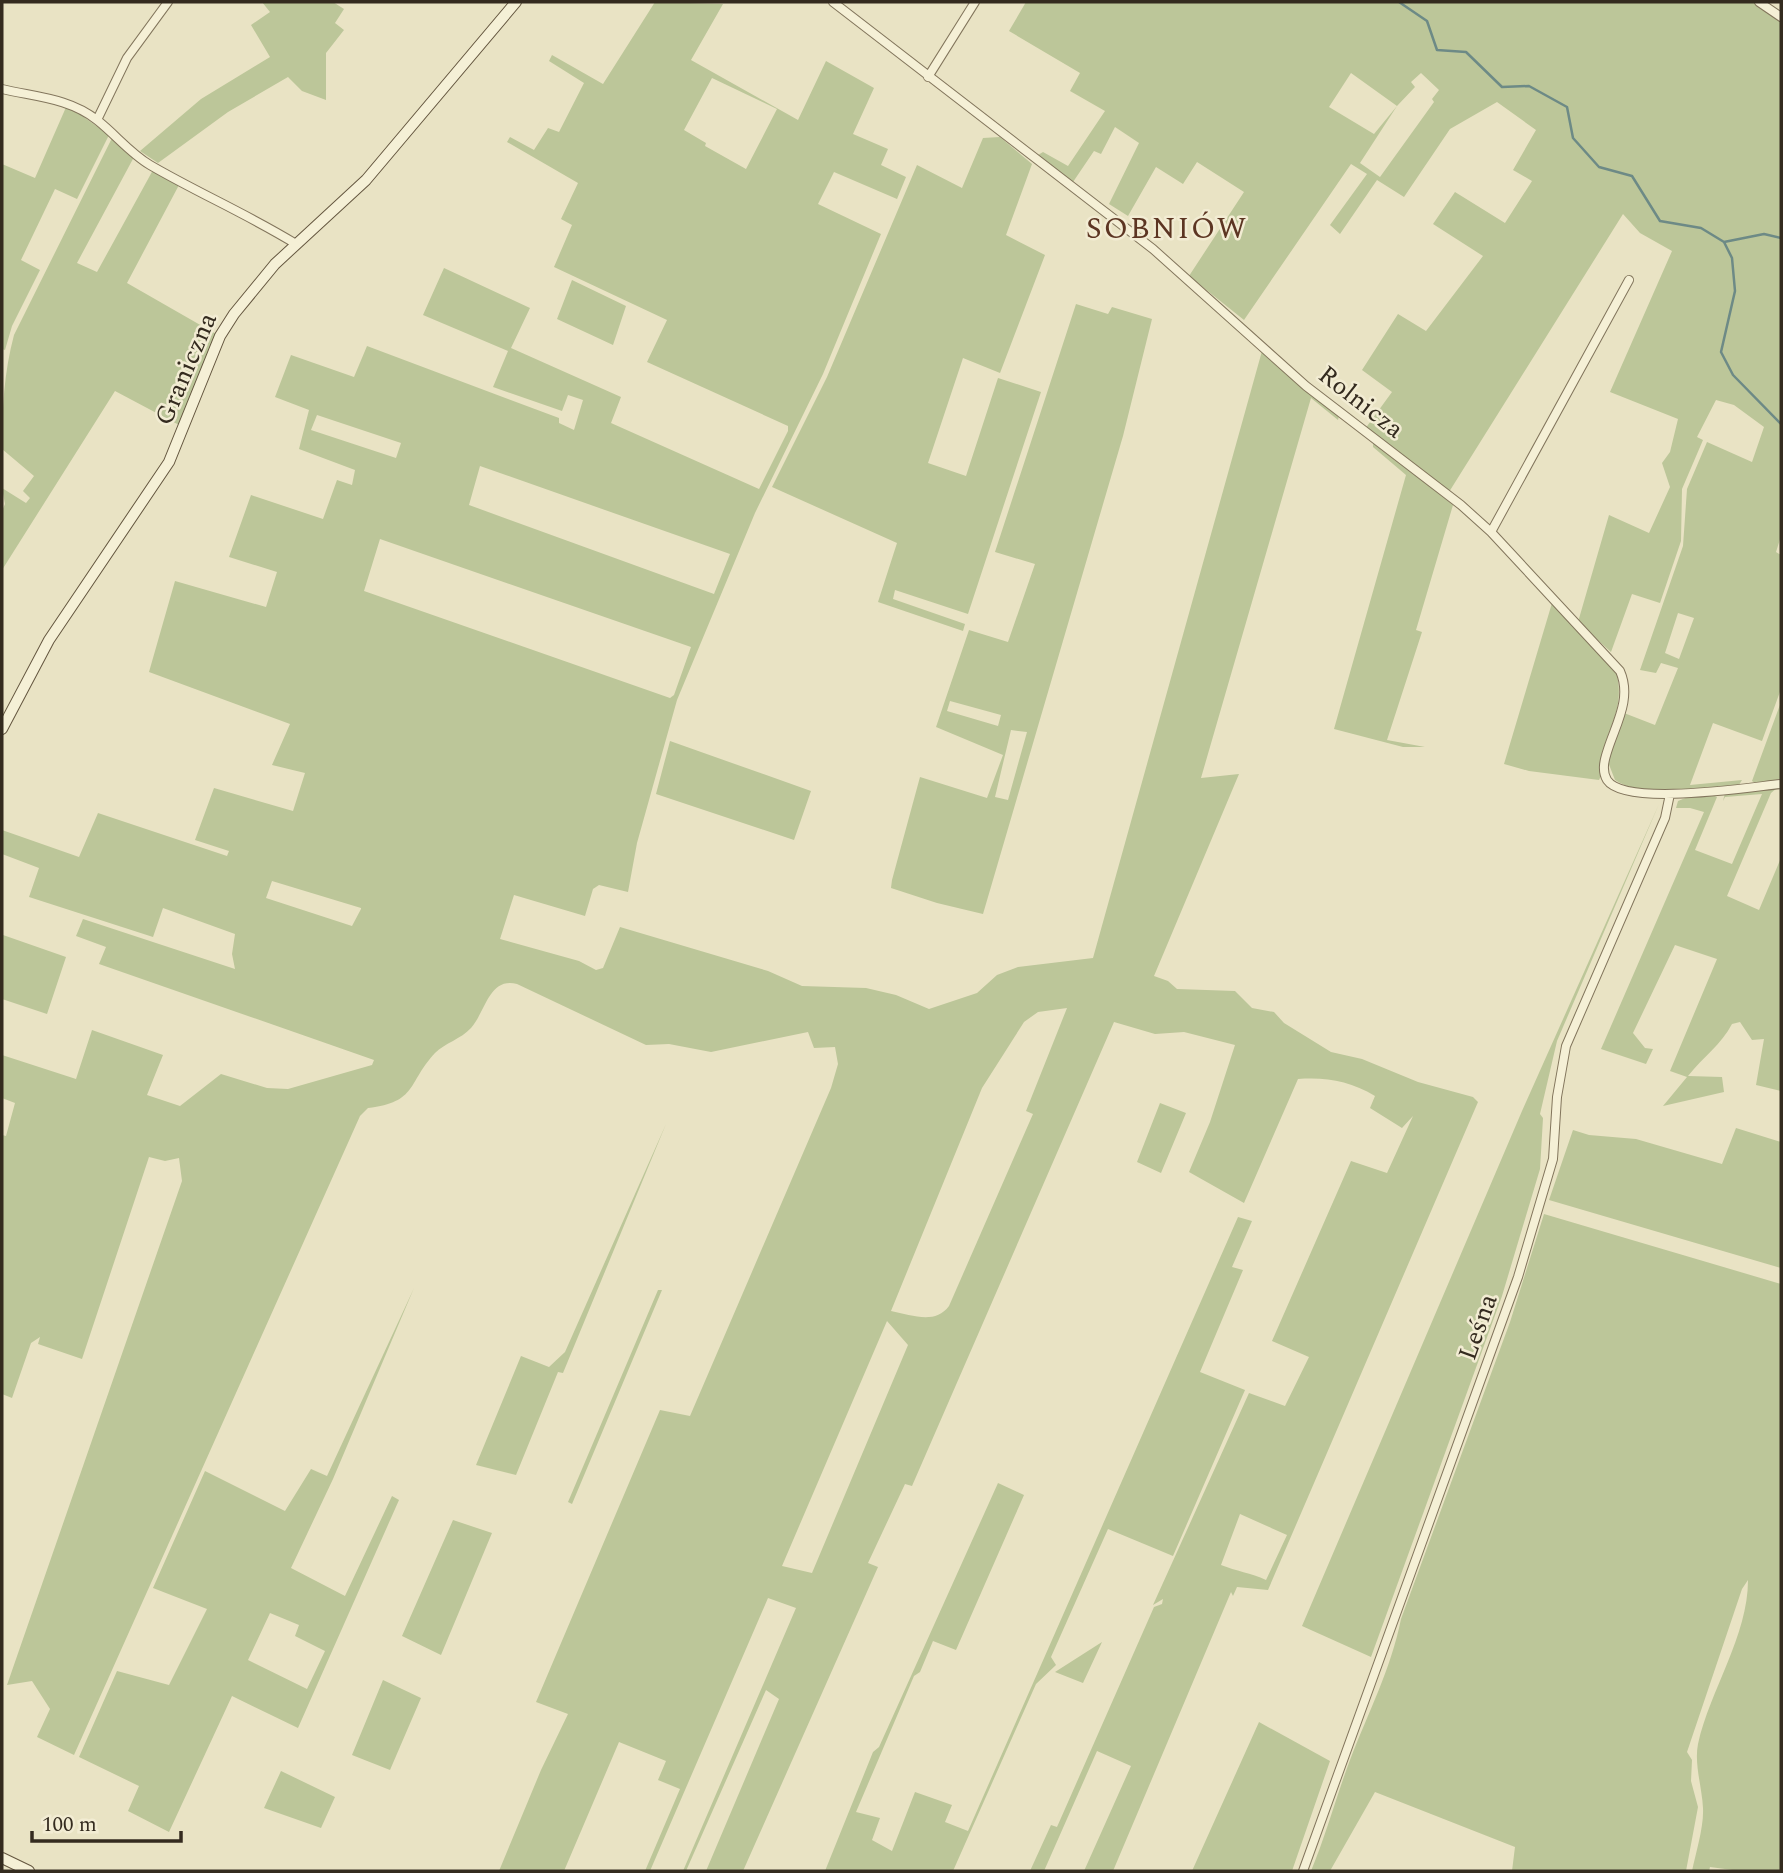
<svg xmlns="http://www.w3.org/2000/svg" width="1783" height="1873" font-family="Spectral,serif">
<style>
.green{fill:#bcc699;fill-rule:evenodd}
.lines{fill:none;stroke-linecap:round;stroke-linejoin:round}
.stream{stroke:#6d8a86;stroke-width:2.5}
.street-casing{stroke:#82755c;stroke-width:10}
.secondary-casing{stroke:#64563f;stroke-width:12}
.street{stroke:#f5f0d6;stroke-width:8}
.secondary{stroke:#f5f0d6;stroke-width:10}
.labels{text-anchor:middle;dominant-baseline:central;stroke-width:5;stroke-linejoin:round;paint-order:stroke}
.street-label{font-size:26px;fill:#342b1f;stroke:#f2ecd3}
.quarter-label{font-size:30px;letter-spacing:2px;fill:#5c3522;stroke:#f2ecd3}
</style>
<rect width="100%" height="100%" fill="#e9e3c4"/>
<!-- green -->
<path class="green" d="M262,2H333L344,9L335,23L344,30L326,53V100L302,91L288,77L228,112L158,163L140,151L201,99L270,57L251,25L270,12Z
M655,2L723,4L691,60L798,120L826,61L874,88L853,134L888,149L881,165L906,177L897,199L834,172L818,204L881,234L823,374L755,513L677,700L637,843L628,892L599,885L593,889L585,916L514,895L500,939L579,961L596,970L603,968L620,927L768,971L802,986L866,988L896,995L929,1009L977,993L997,975L1018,967L1093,958L1262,351L1339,416L1338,420L1311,398L1201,778L1239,774L1154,976L1168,981L1177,989L1235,991L1252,1008L1274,1012L1284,1023L1331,1052L1362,1059L1418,1082L1473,1097L1478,1102L1268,1590L1237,1587L1233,1596L1231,1592L1113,1871H1084L1131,1766L1097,1751L1044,1871H1030L1051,1825L1057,1827L1154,1607L1162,1604L1163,1599L1153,1605L1249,1393L1285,1406L1309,1357L1272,1341L1351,1161L1387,1173L1413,1116L1402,1128L1370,1108L1375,1096C1350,1081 1327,1077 1298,1079L1244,1203L1189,1172L1210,1122L1235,1045L1184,1032L1155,1034L1114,1022L912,1486L905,1484L868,1563L878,1567L743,1871H706L779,1699L766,1690L686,1871H683L796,1608L768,1598L650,1871H645L680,1789L658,1780L666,1761L619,1742L564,1871H499L541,1770L568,1714L536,1702L660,1410L690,1416L831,1088L838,1064L835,1047L814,1048L808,1032L711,1052L669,1044L646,1045L517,984C489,977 486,1011 471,1028C461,1039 445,1043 435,1053C407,1083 418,1102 368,1108L360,1116L74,1755L37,1737L50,1709L32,1681L7,1685L182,1181L179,1158L165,1161L149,1157L82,1359L38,1344L40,1337L31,1343L12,1398L2,1394V1135L6,1136L15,1103L2,1098V1055L76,1079L92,1030L163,1055L147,1095L180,1106L221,1074L267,1088L288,1089L372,1065L374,1060L99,964L106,947L76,936L83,919L235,969L232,954L235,934L163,908L153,937L29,897L39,868L2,854V830L79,857L98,813L227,856L229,851L195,840L214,788L293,811L305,773L272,765L290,724L149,672L175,581L266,607L277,572L229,557L251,495L323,519L337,480L352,485L355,470L299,449L309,410L275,397L291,355L354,377L367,346L559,418V423L574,430L583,400L568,395L562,411L493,387L508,351L423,315L444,268L530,308L511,348L621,397L611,423L759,489L788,431V426L647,362L667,320L554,267L572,225L561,219L578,183L507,142L510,137L534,150L548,128L559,132L584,83L549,61L552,55L603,84ZM712,78L777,109L746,169L705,146L706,143L684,130ZM317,415L401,443L396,458L311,430ZM480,466L730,554L714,594L469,505ZM380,539L691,647L674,695L670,698L364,591ZM272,881L361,908V909L352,926L266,898ZM1067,1008L1026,1111L1033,1114L949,1306C935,1325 912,1315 891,1311L982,1088L1024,1022L1038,1012ZM887,1321L908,1345L812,1573L782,1566ZM1240,1514L1287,1535L1266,1580C1251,1573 1236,1571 1221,1565Z
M1026,2H1753L1781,22V536L1776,552L1781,555V689L1762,741L1713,723L1690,785L1742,780L1739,785C1708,791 1641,798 1615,780L1608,762L1624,713L1655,725L1678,668L1661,663L1656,673L1640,670L1683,546L1687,489L1707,442L1752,462L1764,427L1734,405L1716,400L1697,437L1703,440L1682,489L1681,541L1660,603L1632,594L1611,652L1578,622L1609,515L1649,533L1670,487L1662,463L1670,452L1678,419L1610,392L1672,251L1640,233L1623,214L1449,492L1365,429L1392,392L1362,370L1398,314L1426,331L1483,256L1433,224L1455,192L1505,223L1532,181L1513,170L1536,130L1497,102L1450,129L1404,197L1377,180L1340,234L1330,225L1367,174L1351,164L1244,320L1189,276L1244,192L1197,162L1183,184L1156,167L1128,216L1109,204L1139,143L1115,127L1101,154L1094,151L1073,182L1038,155L1043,152L1068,166L1105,111L1070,91L1080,73L1009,31ZM1351,73L1397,106L1374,134L1329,107ZM1421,73L1439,90L1432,99L1434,102L1380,177L1360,163L1397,106L1415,87L1411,82ZM1678,613L1694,618L1679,659L1665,653Z
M67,105L109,135L77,199L55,189L21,260L40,270L12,326L5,350L2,349V164L35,178Z
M1000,137L1032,164L1006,235L1045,255L1000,373L963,358L928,463L966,476L998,378L1041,392L968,614L895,590L893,599L965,624L963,631L878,602L897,543L772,487L827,377L917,165L962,188L983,138Z
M112,138L134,157L77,263L97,272L153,170L179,185L127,283L216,334L181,426L115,391L2,570V511L5,504L2,488L26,503L30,498L23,491L34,476L2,449C2,410 4,372 14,335Z
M572,280L626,306L613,345L557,319Z
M1076,304L1108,314L1112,307L1152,319L1123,436L983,914L937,903L891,888L892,880L920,777L987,798L1003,755L936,727L969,630L1008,642L1035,564L995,552ZM950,701L1001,715L998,726L947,711ZM1011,730L1027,732L1008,800L995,797Z
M1373,442L1453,505L1416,630L1422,632L1387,740L1425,747H1403L1334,729L1406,475L1373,447Z
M1552,603L1615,668C1626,704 1611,721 1602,754C1599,763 1603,773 1599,780L1529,771L1504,764Z
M1781,702V781L1755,783L1752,781Z
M670,741L811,791L794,840L656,794Z
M1777,788L1771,793L1727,896L1759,910L1781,858V1091L1756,1085L1764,1039L1752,1040L1740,1022L1732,1024C1721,1045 1703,1057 1688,1076L1722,1077L1724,1092L1663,1106L1687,1077L1670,1071L1717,959L1675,945L1633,1033L1645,1048L1653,1049L1646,1064L1601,1049L1704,812L1690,808H1676L1678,801C1690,796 1705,791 1717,797L1695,850L1732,864L1762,794L1725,797L1723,801L1725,793Z
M1659,804L1557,1041L1540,1114L1543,1118L1540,1169L1502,1296L1371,1657L1302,1626L1522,1111Z
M3,935L66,957L47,1014L2,999Z
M1160,1103L1186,1113L1161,1173L1137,1162Z
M666,1124L563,1373L558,1372L516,1475L476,1465L521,1356L549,1367L565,1352Z
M1736,1128L1781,1142V1268L1549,1200L1573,1130L1589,1135L1636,1139L1722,1164Z
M1544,1214L1781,1284V1871H1740L1710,1867L1709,1871H1692C1696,1852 1704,1827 1703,1808C1702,1787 1694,1764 1698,1744C1710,1690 1748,1636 1748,1580L1742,1589L1687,1752L1692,1760L1691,1781L1698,1807L1686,1871H1512L1515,1847L1375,1792L1330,1871H1311C1326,1835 1336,1797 1350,1760C1368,1713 1391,1669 1401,1619L1510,1322Z
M1238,1217L1252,1221L1232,1267L1243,1270L1200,1372L1245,1390L1173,1556L1108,1529L1051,1657L1056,1665L1036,1684L953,1871H825L873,1752L879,1747L998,1483L1024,1495L956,1650L933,1641L920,1672L914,1676L856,1812L880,1818L872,1840L892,1851L915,1792L952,1805L945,1822L968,1831Z
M414,1288L333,1479L291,1568L345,1596L392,1496L399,1500L298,1728L232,1696L169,1832L128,1811L139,1786L79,1757L117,1671L169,1685L207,1609L153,1588L205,1471L285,1511L311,1469L327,1476ZM270,1613L299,1625L295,1636L325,1651L307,1689L248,1660Z
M658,1290H662L572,1504L568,1502Z
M453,1520L492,1533L441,1655L402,1636Z
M1102,1642L1083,1683L1055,1672Z
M383,1680L421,1698L390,1770L352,1755Z
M1259,1722L1330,1761L1292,1871H1192Z
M281,1771L335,1797L321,1828L264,1808Z"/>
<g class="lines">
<!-- stream -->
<path class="stream" d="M1399,2L1427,21L1437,50L1466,52L1502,87L1529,86L1567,107L1573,138L1599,167L1632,176L1660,221L1701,228L1724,242L1764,234L1781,238
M1724,242L1732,258L1735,291L1721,352L1733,375L1781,424"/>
<defs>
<path id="street" d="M833,2L1153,249L1306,386L1461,505L1491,532L1620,671C1632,698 1616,724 1608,749C1605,758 1601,770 1607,780C1625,807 1750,787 1781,784
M1759,2L1781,17
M928,77L975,2
M2,89C36,97 69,98 97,120C116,135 130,153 150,165C198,193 249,215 296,244
M97,120L127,58L168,2
M1491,532L1629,280
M1303,1871L1518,1277L1553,1159L1557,1097L1566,1046L1665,818L1670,794"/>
<path id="secondary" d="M2,729L49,640L169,462L220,336L234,314L275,264L366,180L516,2
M2,1858L29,1871"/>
</defs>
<!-- street casing -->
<use href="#street" class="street-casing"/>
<!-- secondary casing -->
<use href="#secondary" class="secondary-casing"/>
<!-- street -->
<use href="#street" class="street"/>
<!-- secondary -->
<use href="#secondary" class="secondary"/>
</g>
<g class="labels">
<!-- street labels -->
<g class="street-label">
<text transform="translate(186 369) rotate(-67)">Graniczna</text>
<text transform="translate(1361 402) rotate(38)">Rolnicza</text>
<text transform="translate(1478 1327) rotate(-70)">Leśna</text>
</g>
<!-- quarter labels -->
<g class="quarter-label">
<text x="1167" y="229">SOBNIÓW</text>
</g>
</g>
<!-- border -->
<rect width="1783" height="1873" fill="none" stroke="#342b1f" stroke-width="7"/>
<!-- scale -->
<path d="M32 1831v10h149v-10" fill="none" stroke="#342b1f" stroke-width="3.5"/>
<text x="42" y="1831" font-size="21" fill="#342b1f" stroke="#f2ecd3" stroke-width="5" paint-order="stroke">100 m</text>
</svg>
